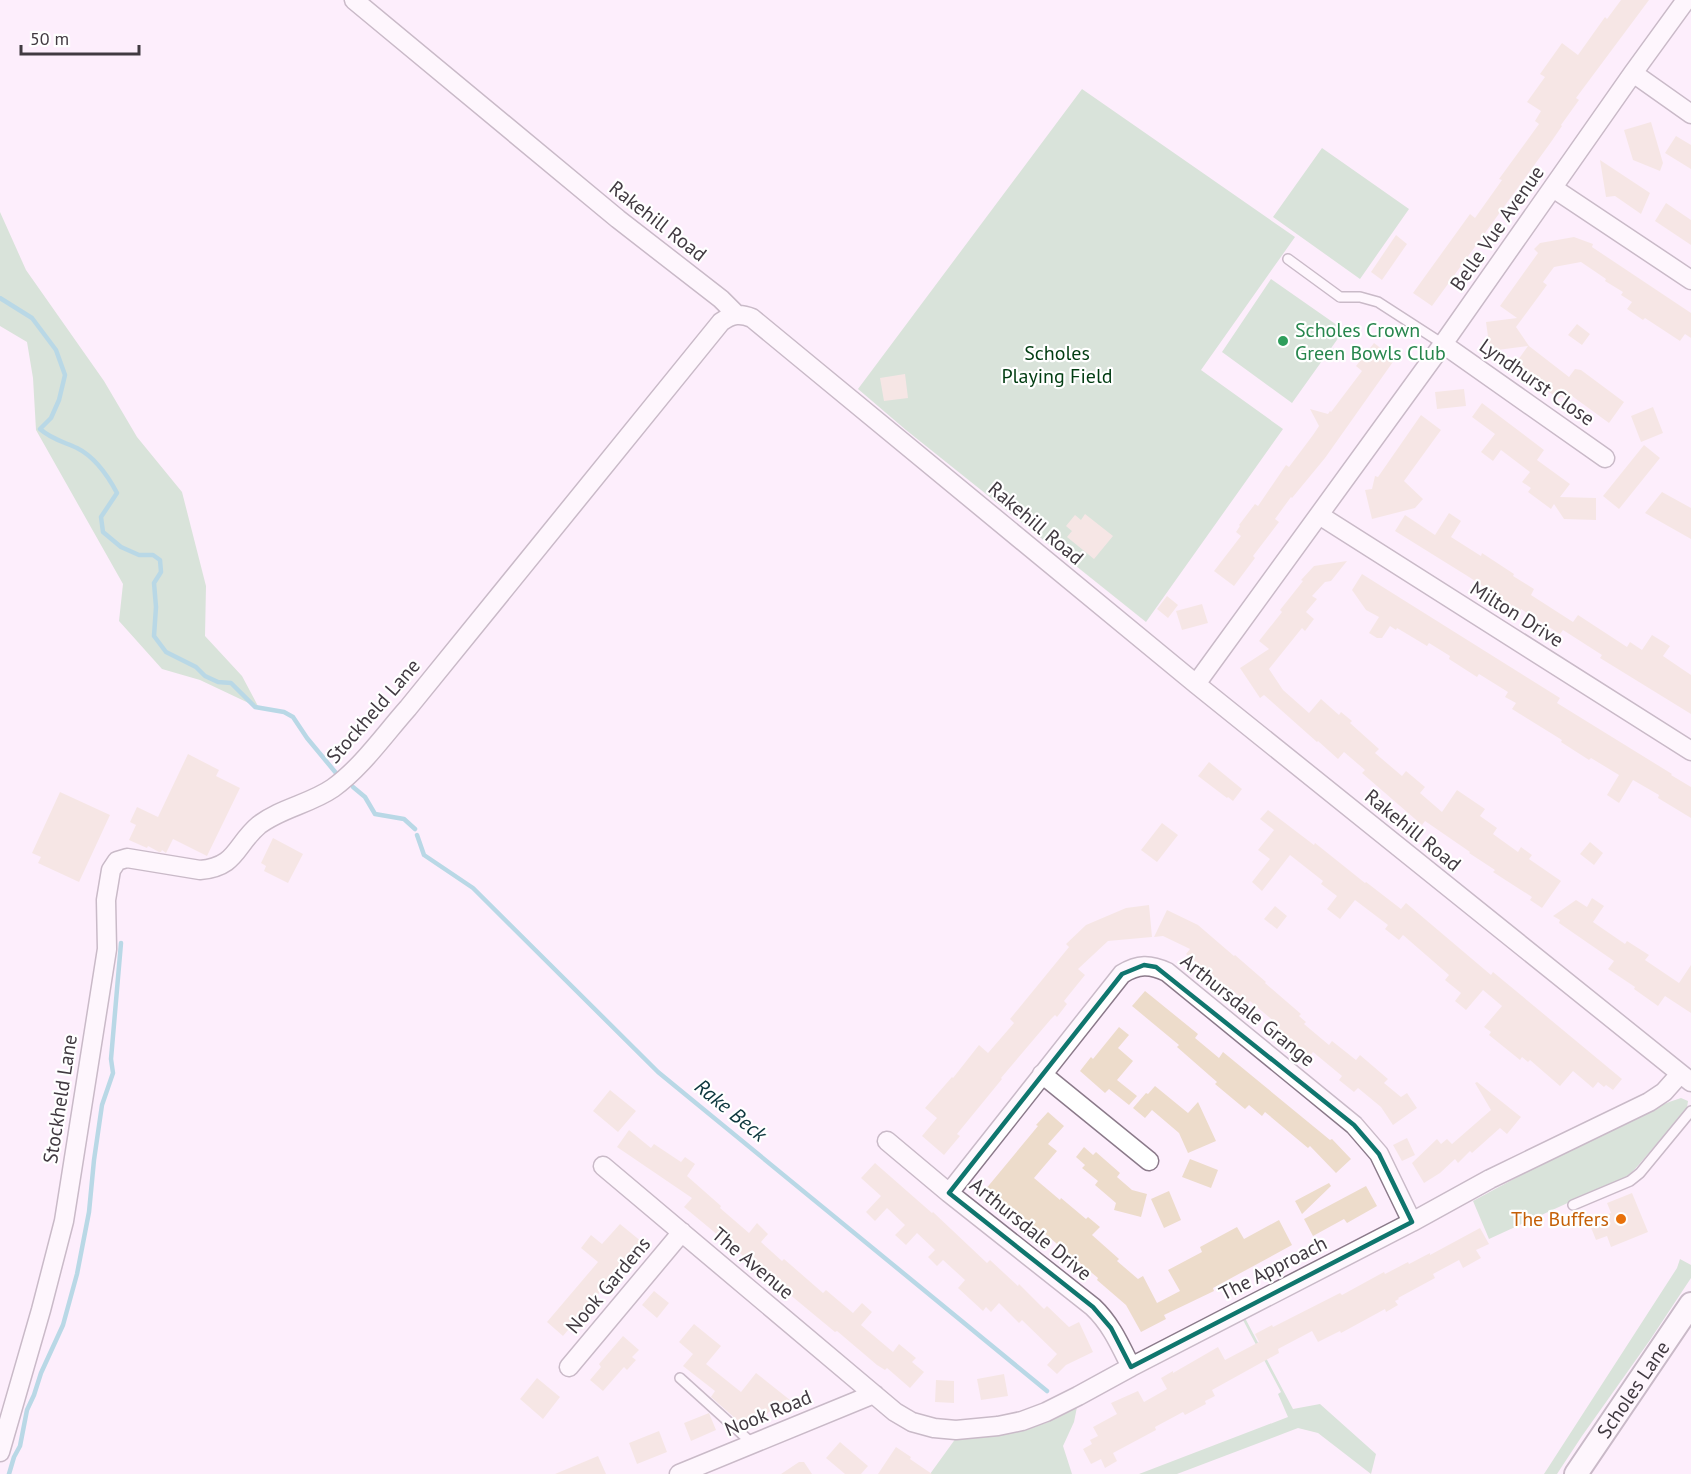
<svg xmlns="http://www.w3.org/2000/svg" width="1691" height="1474" font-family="'PT Sans',sans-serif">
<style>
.green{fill:#aed4b2}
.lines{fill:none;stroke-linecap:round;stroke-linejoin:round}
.stream{stroke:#67bdcc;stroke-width:4.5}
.building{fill:#eddccb}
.service-casing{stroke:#8b7a8a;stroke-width:12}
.minor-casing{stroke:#8b7a8a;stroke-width:21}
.tertiary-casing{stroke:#8b7a8a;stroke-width:26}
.service{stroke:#fff;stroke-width:9}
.minor{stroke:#fff;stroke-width:18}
.tertiary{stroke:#fff;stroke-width:22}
.marked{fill:none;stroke:#0f766e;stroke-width:4.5;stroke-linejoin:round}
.leisure-dot{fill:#2e9e5b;stroke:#fff;stroke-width:2}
.food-dot{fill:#e8710a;stroke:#fff;stroke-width:2}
.labels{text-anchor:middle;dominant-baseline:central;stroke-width:4.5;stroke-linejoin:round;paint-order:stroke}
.street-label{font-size:20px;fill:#413a41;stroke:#fff}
.leisure-label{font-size:20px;fill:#27864d;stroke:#fff;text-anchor:start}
.park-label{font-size:20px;fill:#003c11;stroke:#fff}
.food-label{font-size:20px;fill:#c56008;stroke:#fff;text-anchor:end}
.water-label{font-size:21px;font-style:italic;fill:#0c363d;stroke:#fff}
</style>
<rect width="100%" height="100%" fill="#fdeefc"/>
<!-- green -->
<path class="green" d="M1082,89L1295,237L1201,370L1283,429L1146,622L906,430L858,389Z
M1322,148L1409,209L1360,279L1273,217Z
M0,212L26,270L104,381L137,437L182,492L206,586L205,636L242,676L259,708L200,680L162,669L119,621L123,584L36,430L33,378L27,342L0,326Z
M1271,279L1344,330L1292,403L1222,352Z
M1681,1098L1688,1101L1687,1108L1675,1123L1635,1169L1624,1179L1596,1190L1489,1239L1473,1201C1516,1178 1560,1154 1605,1132C1630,1120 1655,1106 1681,1098Z
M1680,1259L1691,1265V1278L1650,1340L1582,1436L1557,1474H1544L1677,1268Z
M1245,1318L1293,1409L1320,1404L1376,1454L1371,1474L1318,1433L1298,1428L1177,1474H1139L1288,1417L1278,1394L1281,1392L1243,1320Z
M1077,1407L1074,1422L1063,1446L1072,1474H930L956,1438L1026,1428L1046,1423Z"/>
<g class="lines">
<!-- stream -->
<path class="stream" d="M0,298L32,318L56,350L65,375L59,400L51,418L40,429C51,439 64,442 77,448C95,457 108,476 117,493L101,517L103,532L121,547L139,555H153L160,560L161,572L154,583L156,607L154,636L166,652L196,667L205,676L218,682L231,683L255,707L284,712L293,717L307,738L336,773
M353,787L365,797L375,814L404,819L415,829
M417,835L424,855L473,888L658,1072L1047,1391
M9,1474L14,1457L20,1446L27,1410L34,1395L41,1373L63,1325L77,1274L89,1212L94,1160L102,1105L113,1073L111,1059L121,943"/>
</g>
<!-- building -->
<path class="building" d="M1621,0H1649L1576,98L1579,100L1561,125L1562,126L1551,142L1432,306L1413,293L1470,214L1475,218L1502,180L1499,179L1539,124L1535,121L1541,111L1527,102L1545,77L1540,74L1562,43L1578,55L1605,17L1607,19Z
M1651,122L1663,163L1660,171L1633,160L1624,130Z
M1676,136L1691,145V169L1665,153Z
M1600,160L1650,193L1641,214L1615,196L1606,197Z
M1666,203L1691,220V245L1655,221Z
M1396,235L1407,244L1382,280L1371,272Z
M1574,237L1593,244L1592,247L1691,313V338L1685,334L1680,341L1645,318L1643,320L1627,309L1632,302L1621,295L1623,292L1605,281L1606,279L1581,262L1554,267L1543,282L1547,285L1516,327L1529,346L1569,377L1575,369L1581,370L1624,402L1609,423L1572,396L1569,401L1561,396L1559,399L1513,367L1528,346L1490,351L1486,322L1517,318L1500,306L1538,253L1534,249L1540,243Z
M1577,324L1590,334L1582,345L1568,335Z
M1374,343L1395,359L1325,458L1292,498L1291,497L1275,519L1279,522L1253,556L1255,558L1234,586L1214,571L1241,536L1236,532L1240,526L1239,525L1255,504L1258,506L1286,465L1289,467L1313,435L1319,426L1310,409L1328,414L1330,411L1331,412L1362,371L1356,366Z
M905,374L908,398L884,401L880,378Z
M1464,389L1466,406L1437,409L1435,392Z
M1482,403L1544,450L1537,460L1570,484L1560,497L1596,498V520L1564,519L1554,504L1551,509L1528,492L1531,488L1522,482L1530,472L1501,450L1493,461L1481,452L1495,434L1472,417Z
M1653,407L1663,433L1641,442L1631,416Z
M1421,415L1441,430L1404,481L1423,499L1415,508L1372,519L1365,490L1372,489L1375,476L1378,477Z
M1644,445L1660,458L1619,509L1603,496Z
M1662,492L1691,508V539L1645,513Z
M1449,513L1461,521L1451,537L1481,556L1482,553L1514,574L1513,576L1534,589L1531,595L1573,622L1578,615L1627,647L1630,642L1642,650L1652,635L1670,646L1663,656L1691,675V714L1600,658L1602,655L1563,630L1560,634L1521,609L1520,611L1469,577L1395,531L1405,515L1435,535Z
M1085,514L1113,536L1094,559L1067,537L1072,531L1066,526L1075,515L1081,520Z
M1347,561L1331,581L1325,582L1312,596L1317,599L1306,612L1314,619L1305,631L1302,628L1269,669L1283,690L1309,713L1321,699L1339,715L1341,712L1352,721L1350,723L1379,749L1375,753L1402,776L1406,771L1425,787L1420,793L1442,812L1457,790L1485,809L1480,816L1497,828L1493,834L1518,852L1521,847L1532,855L1529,859L1561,881L1542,908L1530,900L1532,897L1493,872L1495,870L1469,853L1470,852L1425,821L1422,825L1362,773L1365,770L1344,752L1338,759L1318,741L1317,742L1264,695L1260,698L1240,668L1269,649L1259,641L1282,612L1280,610L1303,581L1301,580L1314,566Z
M1362,574L1560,698L1557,703L1672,774L1671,775L1691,787V818L1658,798L1659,795L1633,780L1619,803L1607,795L1619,775L1591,758L1589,760L1561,742L1562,740L1512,709L1516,703L1505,697L1508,692L1479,674L1477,677L1449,659L1450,656L1429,643L1427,646L1397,628L1396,630L1390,626L1382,638H1377L1369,633L1379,617L1366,610L1352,590Z
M1167,596L1178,605L1168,618L1157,609Z
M1202,604L1208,623L1182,630L1176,611Z
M188,754L219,770L216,776L240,788L207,856L173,839L166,853L162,850L161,852H159L148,846L147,848L129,840L136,825L130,822L137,807L158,817Z
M1209,762L1242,789L1233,801L1228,797L1227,798L1198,776Z
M60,792L110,815L79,882L38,863L41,857L32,853Z
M1268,810L1314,845L1315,843L1365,883L1366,882L1401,909L1406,903L1491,975L1493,972L1622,1079L1613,1090L1606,1085L1604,1087L1598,1082L1593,1088L1573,1071L1560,1086L1530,1060L1528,1062L1522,1057L1520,1060L1489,1035L1491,1032L1484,1027L1502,1006L1483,990L1466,1010L1455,1001L1461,993L1445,980L1449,975L1403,935L1399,940L1385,929L1388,925L1355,900L1340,919L1327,909L1337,896L1321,884L1323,881L1290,855L1262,891L1252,882L1270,859L1258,850L1274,830L1260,819Z
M1162,823L1178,835L1157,862L1141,850Z
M273,838L303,854L288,883L264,871L266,866L261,863Z
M1590,842L1603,853L1594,865L1580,854Z
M1592,898L1604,906L1593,922L1625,944L1627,941L1649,955L1645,960L1679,983L1691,965V1013L1665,996L1658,1006L1634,989L1635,987L1608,969L1614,961L1559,923L1560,920L1553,916L1576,900L1587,907Z
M1149,905L1152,937L1108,941L1078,969L1085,975L1068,996L1064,1001L1067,1004L1057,1017L1055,1015L1051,1019L1001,1078L1002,1079L957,1134L960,1136L944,1155L922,1136L937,1118L925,1108L952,1077L953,1078L979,1045L988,1053L1014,1023L1010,1019L1069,947L1066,944L1086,925L1126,908Z
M1275,906L1287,916L1277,929L1264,919Z
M1167,910L1198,925L1234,956L1235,955L1266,982L1265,983L1301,1014L1299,1016L1306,1022L1304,1024L1329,1045L1332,1041L1356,1060L1360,1055L1388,1079L1384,1083L1401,1097L1407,1093L1417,1108L1393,1125L1381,1107L1358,1088L1354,1092L1339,1080L1342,1076L1313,1052L1310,1056L1291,1040L1290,1041L1272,1026L1276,1023L1250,1001L1248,1004L1231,989L1230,990L1186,954L1190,949L1163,936L1154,937Z
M1145,991L1198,1034L1195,1038L1219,1058L1223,1052L1330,1140L1332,1139L1351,1159L1336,1173L1310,1146L1308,1148L1265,1112L1262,1116L1249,1105L1245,1109L1215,1084L1217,1082L1177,1047L1179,1045L1132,1006Z
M1119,1027L1129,1035L1118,1048L1133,1061L1117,1080L1137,1096L1129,1105L1109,1089L1105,1093L1080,1071L1091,1057L1093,1059Z
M1477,1082L1521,1117L1507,1134L1500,1128L1472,1153L1470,1151L1458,1163L1455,1159L1440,1173L1424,1183L1412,1163L1437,1139L1441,1144L1447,1139L1452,1144L1491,1110L1475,1083Z
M1155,1086L1188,1113L1198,1102L1216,1141L1188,1153L1179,1133L1152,1110L1145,1118L1133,1108L1146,1093L1148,1094Z
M610,1090L636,1111L618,1132L593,1111Z
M1048,1112L1064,1126L1048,1144L1057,1151L1034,1178L1060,1200L1061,1198L1086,1219L1088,1217L1100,1227L1092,1235L1119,1259L1117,1261L1138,1279L1143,1276L1157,1303L1180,1291L1168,1270L1202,1252L1200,1247L1237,1227L1244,1239L1279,1220L1292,1245L1213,1288L1214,1291L1164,1315L1166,1319L1141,1332L1126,1305L1097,1280L1098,1278L1038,1228L1036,1231L985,1190L1038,1126L1036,1125Z
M629,1130L651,1148L654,1144L681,1162L685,1157L695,1164L687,1176L721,1206L720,1208L749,1233L757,1223L768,1234L761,1242L782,1261L784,1259L823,1293L826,1290L853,1313L862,1303L872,1312L861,1325L893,1352L899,1344L916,1358L912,1362L924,1372L910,1388L887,1368L885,1370L877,1365L837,1331L835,1332L684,1207L692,1198L617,1147Z
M1407,1138L1415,1155L1402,1161L1393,1145Z
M1084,1147L1093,1155L1096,1152L1120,1173L1117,1177L1132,1190L1147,1194L1141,1217L1114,1210L1116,1203L1095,1185L1098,1181L1082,1168L1085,1165L1076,1157Z
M1190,1159L1218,1170L1211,1188L1182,1177Z
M875,1163L932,1213L933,1212L987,1263L990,1260L1018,1286L1019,1284L1044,1309L1047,1306L1069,1327L1079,1322L1093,1352L1066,1365L1057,1374L1047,1365L1057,1354L1022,1320L1019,1323L999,1303L991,1312L986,1307L983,1311L958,1288L965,1280L943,1260L937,1266L928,1257L935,1250L917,1233L906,1245L895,1235L905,1225L887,1208L875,1221L866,1212L881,1196L861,1178Z
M1329,1183L1331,1186L1302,1214L1295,1201Z
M1366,1186L1377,1206L1347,1223L1344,1219L1313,1236L1304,1219Z
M1169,1191L1181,1220L1164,1228L1151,1199Z
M1632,1193L1648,1232L1611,1247L1607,1236L1596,1240L1590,1225L1601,1221L1599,1217L1611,1213L1607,1203Z
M620,1224L642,1242L563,1336L547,1322L598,1262L581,1248L591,1235L602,1244Z
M1480,1228L1489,1244L1476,1250L1481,1258L1463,1268L1459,1260L1433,1274L1435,1278L1398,1298L1399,1299L1395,1301L1398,1305L1386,1312L1385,1309L1341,1333L1340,1331L1318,1342L1312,1331L1278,1349L1279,1353L1212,1390L1215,1396L1205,1401L1206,1404L1185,1415L1183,1412L1155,1427L1156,1430L1113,1453L1117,1461L1105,1468L1101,1459L1091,1464L1083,1449L1092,1444L1090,1440L1098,1436L1093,1427L1117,1414L1111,1403L1138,1391L1144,1402L1167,1389L1161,1378L1173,1371V1373L1218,1347L1225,1360L1259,1342L1255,1334L1272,1325L1273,1327L1340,1293L1342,1295L1384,1272L1385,1274L1408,1262L1409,1264L1430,1253V1255Z
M654,1291L669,1303L657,1318L642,1305Z
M694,1324L721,1346L706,1364L741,1392L756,1373L790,1400L778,1416L771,1410L767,1414L760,1408L745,1427L711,1397L715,1391L683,1366L693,1354L679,1342Z
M623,1336L639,1350L632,1357L636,1360L627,1370L624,1367L603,1391L590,1380L601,1367L599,1364Z
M1004,1374L1008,1396L981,1400L977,1379Z
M537,1378L560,1397L543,1419L520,1399Z
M936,1380L954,1381V1403L935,1402Z
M709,1413L716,1430L691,1441L684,1423Z
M659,1431L667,1452L637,1464L629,1443Z
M840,1442L868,1466L861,1474H845L826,1458Z
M896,1447L911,1457L910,1459L932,1474H878Z
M598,1456L606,1474H555Z
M799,1462H804L812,1474H781Z"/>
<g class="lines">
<defs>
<path id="service" d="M1288,259L1340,297H1360L1378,302L1443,344
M1573,1205L1630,1181L1640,1173L1691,1111
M680,1378L753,1444"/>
<path id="minor" d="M354,0L618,219L721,299L736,314
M1633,73L1691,114
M1553,188L1691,280
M1443,344L1605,458
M1319,515L1691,751
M1196,684L1443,344L1633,73L1686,0
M1042,1074L1149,1161
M887,1141L949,1193L1093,1307C1111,1324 1120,1345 1131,1367
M603,1166L895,1412L912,1422L934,1428L956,1430L998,1426L1022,1421L1046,1412L1078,1396L1131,1367L1412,1222L1490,1179L1649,1102L1664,1092L1680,1074
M949,1193L1122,974C1138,964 1150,964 1167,972L1354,1125L1379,1154L1412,1222
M569,1367L682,1232
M0,1452L41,1310L64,1221L107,949L106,900L111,870L117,861L127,858L200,870C237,867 235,845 259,825C281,808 310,804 333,788C362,767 384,735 408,708L721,322C732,314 740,313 752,318L1196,684L1691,1082
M679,1474L874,1394"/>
<g id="tertiary">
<path id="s1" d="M1576,1474L1691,1304"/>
</g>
</defs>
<!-- service casing -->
<use href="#service" class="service-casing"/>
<!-- minor casing -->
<use href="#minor" class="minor-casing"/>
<!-- tertiary casing -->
<use href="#tertiary" class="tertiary-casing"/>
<!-- service -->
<use href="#service" class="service"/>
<!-- minor -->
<use href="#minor" class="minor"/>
<!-- tertiary -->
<use href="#tertiary" class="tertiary"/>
</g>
<!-- marked area -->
<path d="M0 0H1691V1474H0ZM1144,965L1156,967L1354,1125L1379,1154L1412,1222L1131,1367L1111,1328L1093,1307L949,1193L1122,974Z" fill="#fdeefc" fill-opacity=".55" fill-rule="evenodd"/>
<path class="marked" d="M1144,965L1156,967L1354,1125L1379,1154L1412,1222L1131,1367L1111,1328L1093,1307L949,1193L1122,974Z"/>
<!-- markers -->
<circle class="leisure-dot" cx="1283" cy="341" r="6"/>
<circle class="food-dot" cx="1621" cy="1219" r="6"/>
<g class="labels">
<!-- street labels -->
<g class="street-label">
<text transform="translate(658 221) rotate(38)">Rakehill Road</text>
<text transform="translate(1497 228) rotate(-55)">Belle Vue Avenue</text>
<text transform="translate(1537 382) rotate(35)">Lyndhurst Close</text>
<text transform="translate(1036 523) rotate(40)">Rakehill Road</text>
<text transform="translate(1517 614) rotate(32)">Milton Drive</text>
<text transform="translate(373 711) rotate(-49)">Stockheld Lane</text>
<text transform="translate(1413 830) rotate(39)">Rakehill Road</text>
<text transform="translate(1248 1010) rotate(39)">Arthursdale Grange</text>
<text transform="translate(60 1099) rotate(-81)">Stockheld Lane</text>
<text transform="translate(1031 1229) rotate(39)">Arthursdale Drive</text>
<text transform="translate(753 1263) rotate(40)">The Avenue</text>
<text transform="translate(1273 1268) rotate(-27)">The Approach</text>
<text transform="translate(608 1285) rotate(-50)">Nook Gardens</text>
<text stroke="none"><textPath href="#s1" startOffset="102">Scholes Lane</textPath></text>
<text transform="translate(768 1413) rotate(-22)">Nook Road</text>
</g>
<!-- leisure labels -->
<g class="leisure-label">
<text x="1295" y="330">Scholes Crown<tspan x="1295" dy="23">Green Bowls Club</tspan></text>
</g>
<!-- park labels -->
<g class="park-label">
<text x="1057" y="353">Scholes<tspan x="1057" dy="23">Playing Field</tspan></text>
</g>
<!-- food labels -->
<g class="food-label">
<text x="1609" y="1219">The Buffers</text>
</g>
<!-- water labels -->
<g class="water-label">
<text transform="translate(731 1110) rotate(39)">Rake Beck</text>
</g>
</g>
<!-- scale -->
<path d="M21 45v9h118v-9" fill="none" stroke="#413a41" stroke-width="3"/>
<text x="30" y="45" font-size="18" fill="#413a41" stroke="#ffffff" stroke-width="4.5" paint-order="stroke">50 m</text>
</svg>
